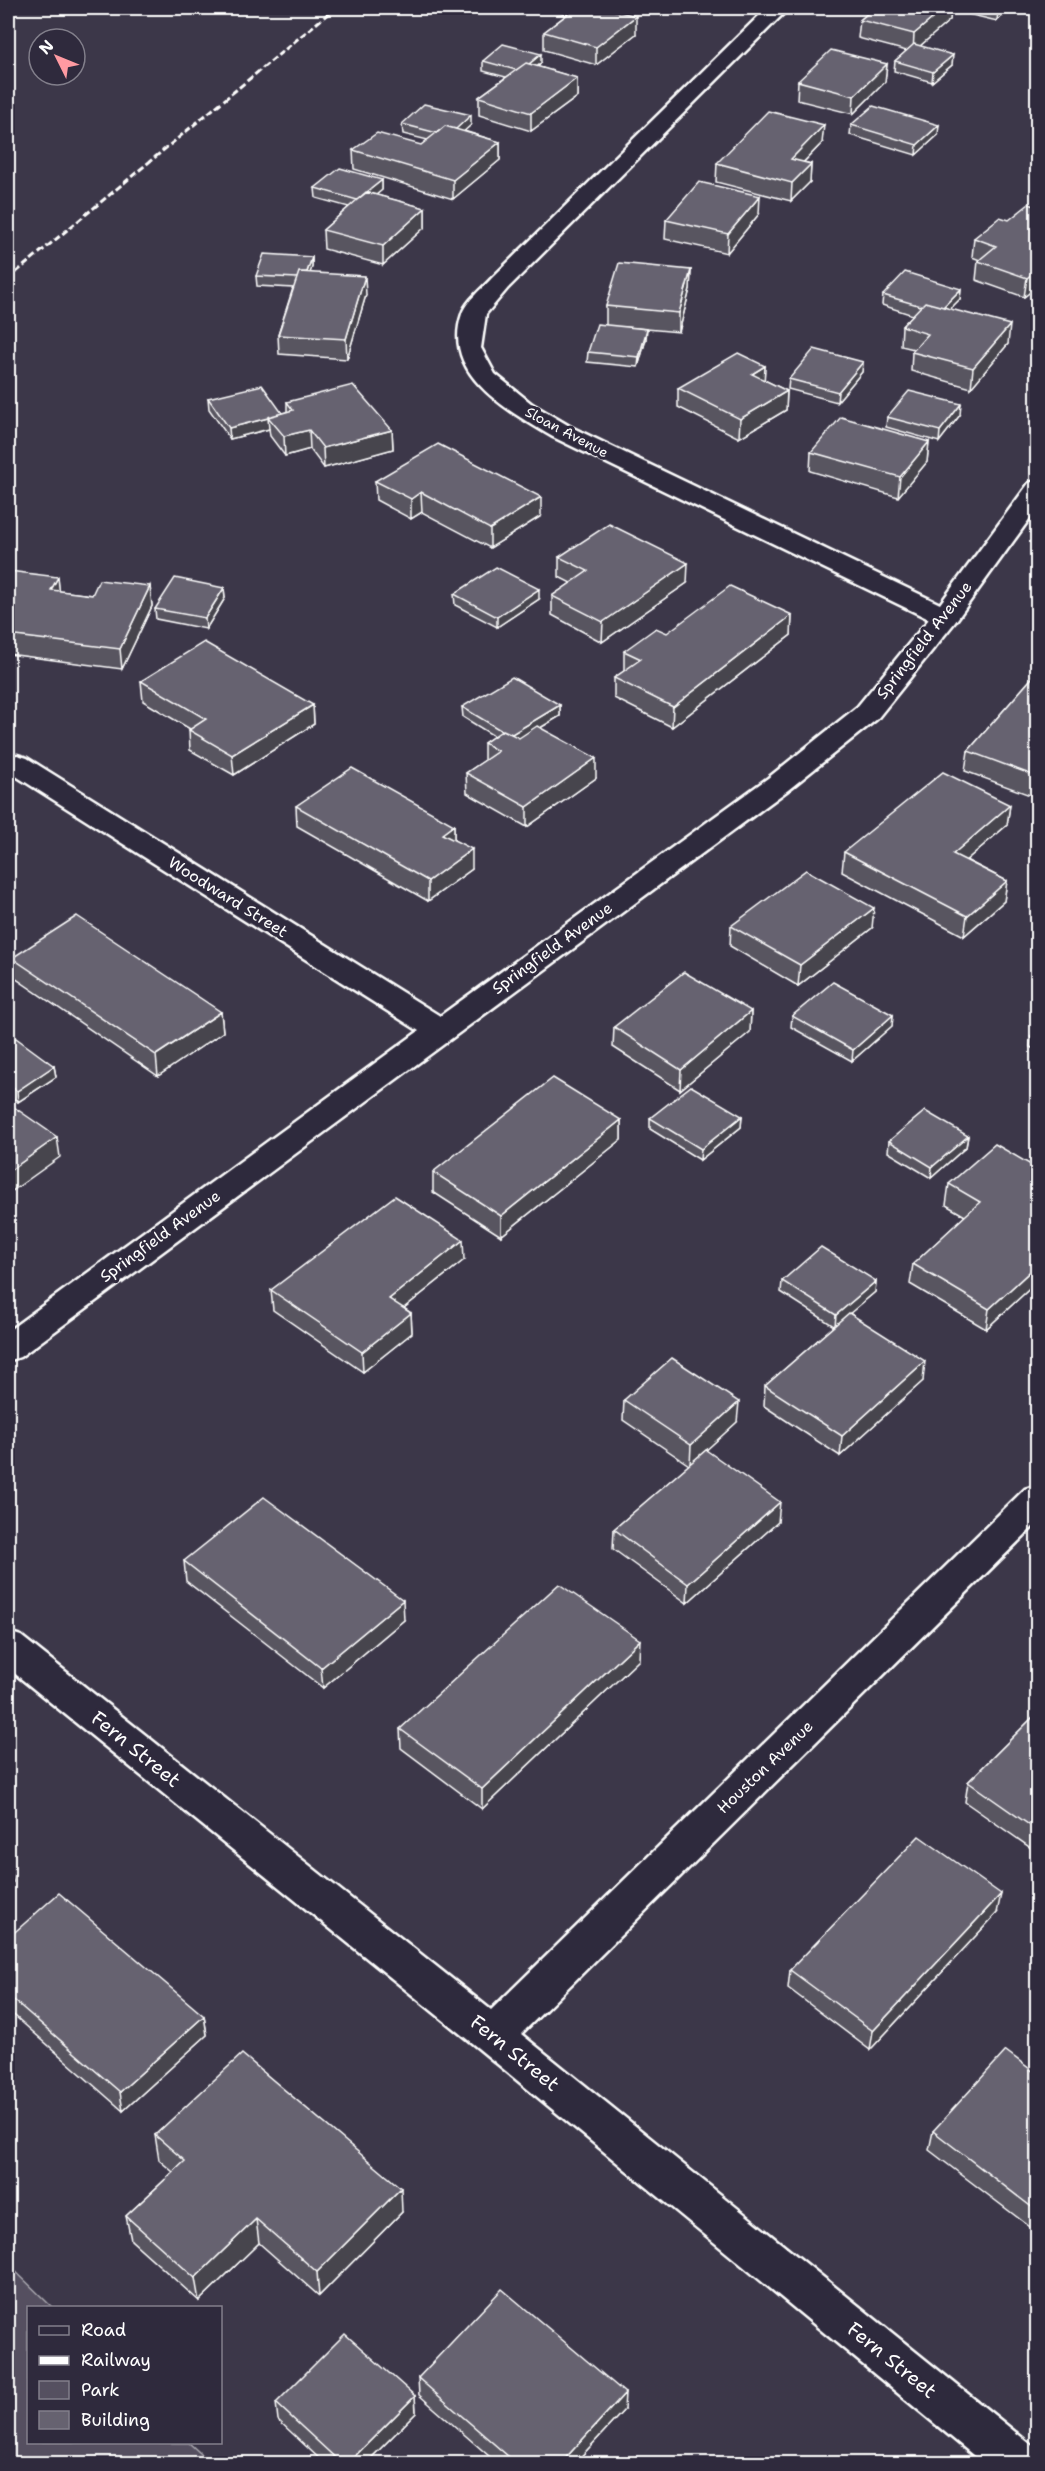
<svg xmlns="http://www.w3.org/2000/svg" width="1045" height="2471" font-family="'Shantell Sans',sans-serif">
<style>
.green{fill:#555060;stroke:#aaa8b0;stroke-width:1.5}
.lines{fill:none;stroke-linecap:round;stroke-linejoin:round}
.minor-casing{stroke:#fff;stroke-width:5}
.minor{fill:#2f2a3d;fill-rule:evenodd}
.rail{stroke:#fff;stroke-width:3;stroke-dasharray:7 3;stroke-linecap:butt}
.wall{fill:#585460;stroke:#fff;stroke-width:1.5}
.shaded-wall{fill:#47454e;stroke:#fff;stroke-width:1.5}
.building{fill:#666270;stroke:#fff;stroke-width:1.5}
.labels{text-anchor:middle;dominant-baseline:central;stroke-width:6;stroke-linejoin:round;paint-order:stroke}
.far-street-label{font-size:14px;fill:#fff;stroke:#2f2a3d}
.street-label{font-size:16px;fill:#fff;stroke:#2f2a3d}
.near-street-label{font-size:20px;fill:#fff;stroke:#2f2a3d}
</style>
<rect width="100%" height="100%" fill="#3c3749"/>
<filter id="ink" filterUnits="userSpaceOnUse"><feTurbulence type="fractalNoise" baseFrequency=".0167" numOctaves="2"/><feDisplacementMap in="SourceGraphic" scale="12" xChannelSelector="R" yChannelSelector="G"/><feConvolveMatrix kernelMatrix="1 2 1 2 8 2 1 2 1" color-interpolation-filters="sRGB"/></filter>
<g filter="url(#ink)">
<!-- green -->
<path class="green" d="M8,2264L52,2307L28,2308V2442L189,2443L211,2463H8Z"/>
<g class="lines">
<defs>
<path id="minor" d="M767,8H789L508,288L486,314L481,348L495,374L532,404L571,427L940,604L1029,483L1038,480V507L955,622L877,719L788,790L20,1357L8,1361V1331L419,1031L8,771V758L17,755L27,758L440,1016L768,778L857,707L929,619L553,437C509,411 441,375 462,314C466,301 483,288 492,278Z
M1038,1485V1522L521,2034L1035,2448L1038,2464H984L478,2048L8,1668V1632L21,1636L491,2010L1025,1489Z"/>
</defs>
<!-- minor casing -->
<use href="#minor" class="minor-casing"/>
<!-- minor -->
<use href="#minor" class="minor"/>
<!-- rail -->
<path class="rail" d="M8,279L335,8"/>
</g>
<!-- wall -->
<path class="wall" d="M543,8H605L636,34L596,65L544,50V32L566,15Z
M874,8H1009L997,21L951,10L950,20L920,46L952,65L932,82L894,71L895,61L907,51L858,38L860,20Z
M483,61L541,63L538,67L577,78V97L531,131L479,115V97L506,77L483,71Z
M887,64L885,82L853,114L797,100L798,81Z
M402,124L471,125L464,131L500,142V160L453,199L354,169L353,150L421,145L428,140L403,134Z
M851,125L938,135L916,155L850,135Z
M822,143L804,162L811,164L810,182L791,201L716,182L717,163Z
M382,180V190L376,195L425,208V227L383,265L324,249L323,230L349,207L316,198L315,188Z
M1038,207V286L1024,297L976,280L978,261L980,260L972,257L974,238Z
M759,214L727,253L665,239L666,220Z
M312,257V267L310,272L366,295L347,359L279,354L278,335L293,288L257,286L256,276Z
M691,270L690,289L679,332L625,327L646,339L638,367L587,362L588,352L606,325V306Z
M961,289L960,299L950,309L1008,344L971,388L911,371L912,352L914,349L901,346L902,326L913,315L882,305L883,295Z
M863,362L862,372L837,402L788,389L789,379Z
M765,366L764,380L787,391L786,410L739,438L678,407V388Z
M208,398L282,413L287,412V402L392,430L393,449L324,468L310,449L285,456L270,436L269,429L230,439L209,409Z
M960,415L939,442L886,427L887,417Z
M929,442L927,462L898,497L810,471L811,452Z
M375,481L541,516L490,548L422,512L411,519L376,500Z
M559,557L687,583L602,642L552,615V596L571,583L559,577Z
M8,574L58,577L59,591L92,595L150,586L152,606L122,669L8,654Z
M224,588L225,598L206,629L156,619L155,609Z
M454,594L539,599L497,627L455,605Z
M792,615L791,635L672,727L614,698V678L624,671V651L667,633Z
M1038,671V798L965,771L968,751Z
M141,681L313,705L314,724L234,775L190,750L189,730L190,729L143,701Z
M560,705V716L540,728L596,778L527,827L467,793L466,773L484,761V743L494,736L463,717L462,707Z
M1010,805L1007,825L966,860L1007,881L1004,901L964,936L842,872L844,852Z
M296,806L454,825V840L472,869L428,901L297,826Z
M731,926L872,928L798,986L730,946Z
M12,958L221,1012L223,1032L158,1076L15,978Z
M751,1011L750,1032L680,1090L613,1047L614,1027Z
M893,1015L892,1026L852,1061L791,1027L792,1016Z
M1038,1031V1051L1030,1047L1031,1036Z
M8,1044L54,1066L56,1077L18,1102L8,1094Z
M742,1116L741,1127L700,1160L650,1129V1118Z
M621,1120V1140L501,1236L433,1192V1172Z
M968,1136L966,1147L931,1178L888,1152L889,1141Z
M1038,1169V1281L986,1329L910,1284L913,1264L965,1216L946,1205L949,1184Z
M464,1260L404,1308L411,1313L412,1333L363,1372L273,1310L271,1290Z
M782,1281H876L875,1292L850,1313L923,1381L840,1456L764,1406L765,1386L834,1326L781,1292Z
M624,1400L737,1422L706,1450L778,1522L687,1603L613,1549L614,1529L689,1465L623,1420Z
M184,1561L404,1620L323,1688L186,1581Z
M639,1660L482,1809L401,1748L400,1729Z
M1038,1712V1853L965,1802L968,1782Z
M997,1913L870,2050L788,1988L790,1970Z
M8,1938L204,2016L207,2035L123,2111L8,2010Z
M1038,2075V2233L929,2150L933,2131Z
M155,2135L402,2212L319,2296L259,2243L199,2301L131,2240L126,2216L173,2172L159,2160Z
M418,2378L624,2410L575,2463H497L419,2395Z
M415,2396L416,2413L366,2463H324L278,2420L276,2403Z"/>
<!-- shaded-wall -->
<path class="shaded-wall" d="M945,8H951L950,20L913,52L914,34Z
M1001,8H1009L997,21L998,11Z
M636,16V34L596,65V47Z
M541,54V63L521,81V71Z
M953,55L952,65L932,82L933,72Z
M887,64L885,82L853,114L854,96Z
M577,78V97L531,131V113Z
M471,115V125L449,145V135Z
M824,125L822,143L789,177L791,159Z
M939,125L938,135L916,155L917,145Z
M500,142V160L453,199V180Z
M811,164L810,182L791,201L792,183Z
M382,180V190L358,210L357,200Z
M760,196L759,214L727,253L728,234Z
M425,208V227L383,265V246Z
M312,257V267L305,289V279Z
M1038,269V286L1024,297L1027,278Z
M691,270L690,289L679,332V313Z
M365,276L366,295L347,359L346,339Z
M961,289L960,299L937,322L938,312Z
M1010,325L1008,344L971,388L973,368Z
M647,329L646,339L638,367L639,357Z
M863,362L862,372L837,402L838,392Z
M765,366L764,385L752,374Z
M787,391L786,410L739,438L740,419Z
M961,404L960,415L939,442L940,431Z
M268,418L269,429L230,439L229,428Z
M309,430L310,449L285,456L284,436Z
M392,430L393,449L324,468L323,448Z
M929,442L927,462L898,497L900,477Z
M421,492L422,512L411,519V499Z
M541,497V516L490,548V529Z
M688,563L687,583L602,642L603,622Z
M58,577L60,596L51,590Z
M150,586L152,606L122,669L120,649Z
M224,588L225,598L206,629L205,618Z
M539,589V599L497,627V617Z
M792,615L791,635L672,727L673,707Z
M313,705L314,724L234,775L232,755Z
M560,705V716L510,746V735Z
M596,758V778L527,827V807Z
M1010,805L1007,825L950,874L953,854Z
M454,825V845L442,834Z
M472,849V869L428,901V881Z
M1007,881L1004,901L964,936L967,916Z
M874,908L872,928L798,986L800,965Z
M751,1011L750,1032L680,1090L681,1070Z
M221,1012L223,1032L158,1076L156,1055Z
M893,1015L892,1026L852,1061L853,1050Z
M54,1066L56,1077L18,1102L17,1091Z
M742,1116L741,1127L700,1160L701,1149Z
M621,1120V1140L501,1236V1216Z
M968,1136L966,1147L931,1178L932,1167Z
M57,1137L60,1157L8,1194V1172Z
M463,1240L464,1260L390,1319L389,1299Z
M1038,1264V1281L986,1329L989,1309Z
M876,1281L875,1292L835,1326L836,1315Z
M411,1313L412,1333L363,1372L362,1352Z
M925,1361L923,1381L840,1456L842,1436Z
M739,1402L737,1422L690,1465L691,1445Z
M780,1502L778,1522L687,1603L688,1584Z
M403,1600L404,1620L323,1688L321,1668Z
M640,1640L639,1660L482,1809V1789Z
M8,1856L13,1882L8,1887Z
M1001,1894L997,1913L870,2050L873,2031Z
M204,2016L207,2035L123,2111L120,2092Z
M401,2188L402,2212L319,2296L317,2272Z
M256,2219L259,2243L199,2301L195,2278Z
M625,2393L624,2410L575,2463H561Z
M415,2396L416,2413L366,2463H348Z"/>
<!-- building -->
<path class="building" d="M576,8H605L636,16L596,47L544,32Z
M874,8H945L914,34L860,20Z
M981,8H1001L998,11Z
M503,44L541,54L529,64L526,63L516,70L483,61Z
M914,44L953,55L933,72L895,61Z
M831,50L887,64L854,96L798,81Z
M526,63L577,78L531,113L479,97Z
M424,104L471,115L456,129L445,126L437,133L402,124Z
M873,106L939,125L917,145L851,125Z
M768,111L824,125L791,159L811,164L792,183L717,163Z
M445,126L500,142L453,180L353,150L377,133L421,145Z
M340,168L382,180L357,200L315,188Z
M699,182L760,196L728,234L666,220Z
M366,192L425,208L383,246L323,230Z
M1029,204L1038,207V269L1027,278L978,261L996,246L974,238L1000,217L1009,220Z
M264,254L312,257L307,272H299L297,278L256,276Z
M619,263L691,270L679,313L606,306Z
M299,272L365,276L346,339L278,335Z
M905,272L961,289L943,307L925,302L921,306L883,295Z
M925,302L1010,325L973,368L912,352L928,334L902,326Z
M597,324L647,329L639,357L588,352Z
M814,349L863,362L838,392L789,379Z
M738,353L765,366L752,374L787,391L740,419L678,388Z
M262,385L282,413L268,417V418L229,428L208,398Z
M353,385L392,430L323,448L309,430L284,436L268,417L293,410L287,402Z
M909,391L961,404L940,431L887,417Z
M841,417L929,442L900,477L811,452Z
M438,444L541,497L490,529L421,492L411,499L375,481Z
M609,524L688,563L603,622L552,596L588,571L559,557Z
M496,567L539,589L497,617L454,594Z
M9,571L58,577L51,590L92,595L99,580L150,586L120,649L8,635V574Z
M175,578L224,588L205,618L155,609Z
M730,586L792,615L673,707L614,678L641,659L624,651L656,628L667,633Z
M204,642L313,705L232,755L189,730L206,719L141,681Z
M1038,671V777L968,751Z
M512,677L560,705L512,734L503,730L502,731L462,707Z
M537,726L596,758L527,807L466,773L498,751L484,743L503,730L519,738Z
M352,768L454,825L442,834L472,849L428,881L296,806Z
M943,772L1010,805L953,854L1007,881L967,916L844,852Z
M806,870L874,908L800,965L731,926Z
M77,916L221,1012L156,1055L12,958Z
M684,972L751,1011L681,1070L614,1027Z
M833,982L893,1015L853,1050L792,1016Z
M1038,1031V1039L1031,1036Z
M16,1038L54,1066L17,1091L8,1084V1044Z
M553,1078L621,1120L501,1216L433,1172Z
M691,1086L742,1116L701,1149L650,1118Z
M8,1103L57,1137L8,1172Z
M925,1111L968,1136L932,1167L889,1141Z
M995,1144L1038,1169V1264L989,1309L913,1264L980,1202L949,1184Z
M395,1196L463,1240L389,1299L411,1313L362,1352L271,1290Z
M821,1247L876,1281L836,1315L782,1281Z
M849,1313L925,1361L842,1436L765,1386Z
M672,1358L739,1402L691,1445L624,1400Z
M706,1450L780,1502L688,1584L614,1529Z
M264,1497L403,1600L321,1668L184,1561Z
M559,1584L640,1640L482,1789L400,1729Z
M1038,1712V1831L968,1782Z
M919,1836L1001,1894L873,2031L790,1970Z
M59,1893L204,2016L120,2092L8,1995V1938Z
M1006,2051L1038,2075V2212L933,2131Z
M242,2054L401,2188L317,2272L256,2219L195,2278L126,2216L185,2161L155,2135Z
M502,2289L625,2393L561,2463H516L418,2378Z
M345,2334L415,2396L348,2463H341L276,2403Z"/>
</g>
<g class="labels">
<!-- far-street labels -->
<g class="far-street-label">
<text transform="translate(567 432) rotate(28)">Sloan Avenue</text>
</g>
<!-- street labels -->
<g class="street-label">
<text transform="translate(924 640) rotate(-52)">Springfield Avenue</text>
<text transform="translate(228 897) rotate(32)">Woodward Street</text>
<text transform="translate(552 948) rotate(-36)">Springfield Avenue</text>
<text transform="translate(160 1236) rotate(-36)">Springfield Avenue</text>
<text transform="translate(765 1767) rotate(-44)">Houston Avenue</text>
</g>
<!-- near-street labels -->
<g class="near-street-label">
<text transform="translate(136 1749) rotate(39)">Fern Street</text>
<text transform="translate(515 2053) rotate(39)">Fern Street</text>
<text transform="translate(892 2360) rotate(39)">Fern Street</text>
</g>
</g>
<!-- margin -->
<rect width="1045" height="2471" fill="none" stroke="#2f2a3d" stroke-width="30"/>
<rect x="15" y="15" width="1015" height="2441" fill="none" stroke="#fff" stroke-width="2" filter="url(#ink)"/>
<!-- legend -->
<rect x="27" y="2306" width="195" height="138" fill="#2f2a3d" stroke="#827f8b" stroke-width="1.5"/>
<rect x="39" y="2326" width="30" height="9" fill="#2f2a3d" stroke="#827f8b" stroke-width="1.5"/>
<text x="81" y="2336" font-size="18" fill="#ffffff">Road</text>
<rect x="39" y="2356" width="30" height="9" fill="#ffffff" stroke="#827f8b" stroke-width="1.5"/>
<text x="81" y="2366" font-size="18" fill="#ffffff">Railway</text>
<rect x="39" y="2381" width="30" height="18" fill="#555060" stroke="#827f8b" stroke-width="1.5"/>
<text x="81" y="2396" font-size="18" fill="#ffffff">Park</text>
<rect x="39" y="2411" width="30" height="18" fill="#666270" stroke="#827f8b" stroke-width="1.5"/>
<text x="81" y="2426" font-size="18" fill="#ffffff">Building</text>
<!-- north arrow -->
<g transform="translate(57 57) rotate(313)"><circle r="28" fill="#2f2a3d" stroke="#827f8b" stroke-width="1.5"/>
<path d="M0-4.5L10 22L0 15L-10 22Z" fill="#ff9aa2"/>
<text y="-9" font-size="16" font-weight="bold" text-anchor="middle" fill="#ffffff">N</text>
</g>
</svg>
